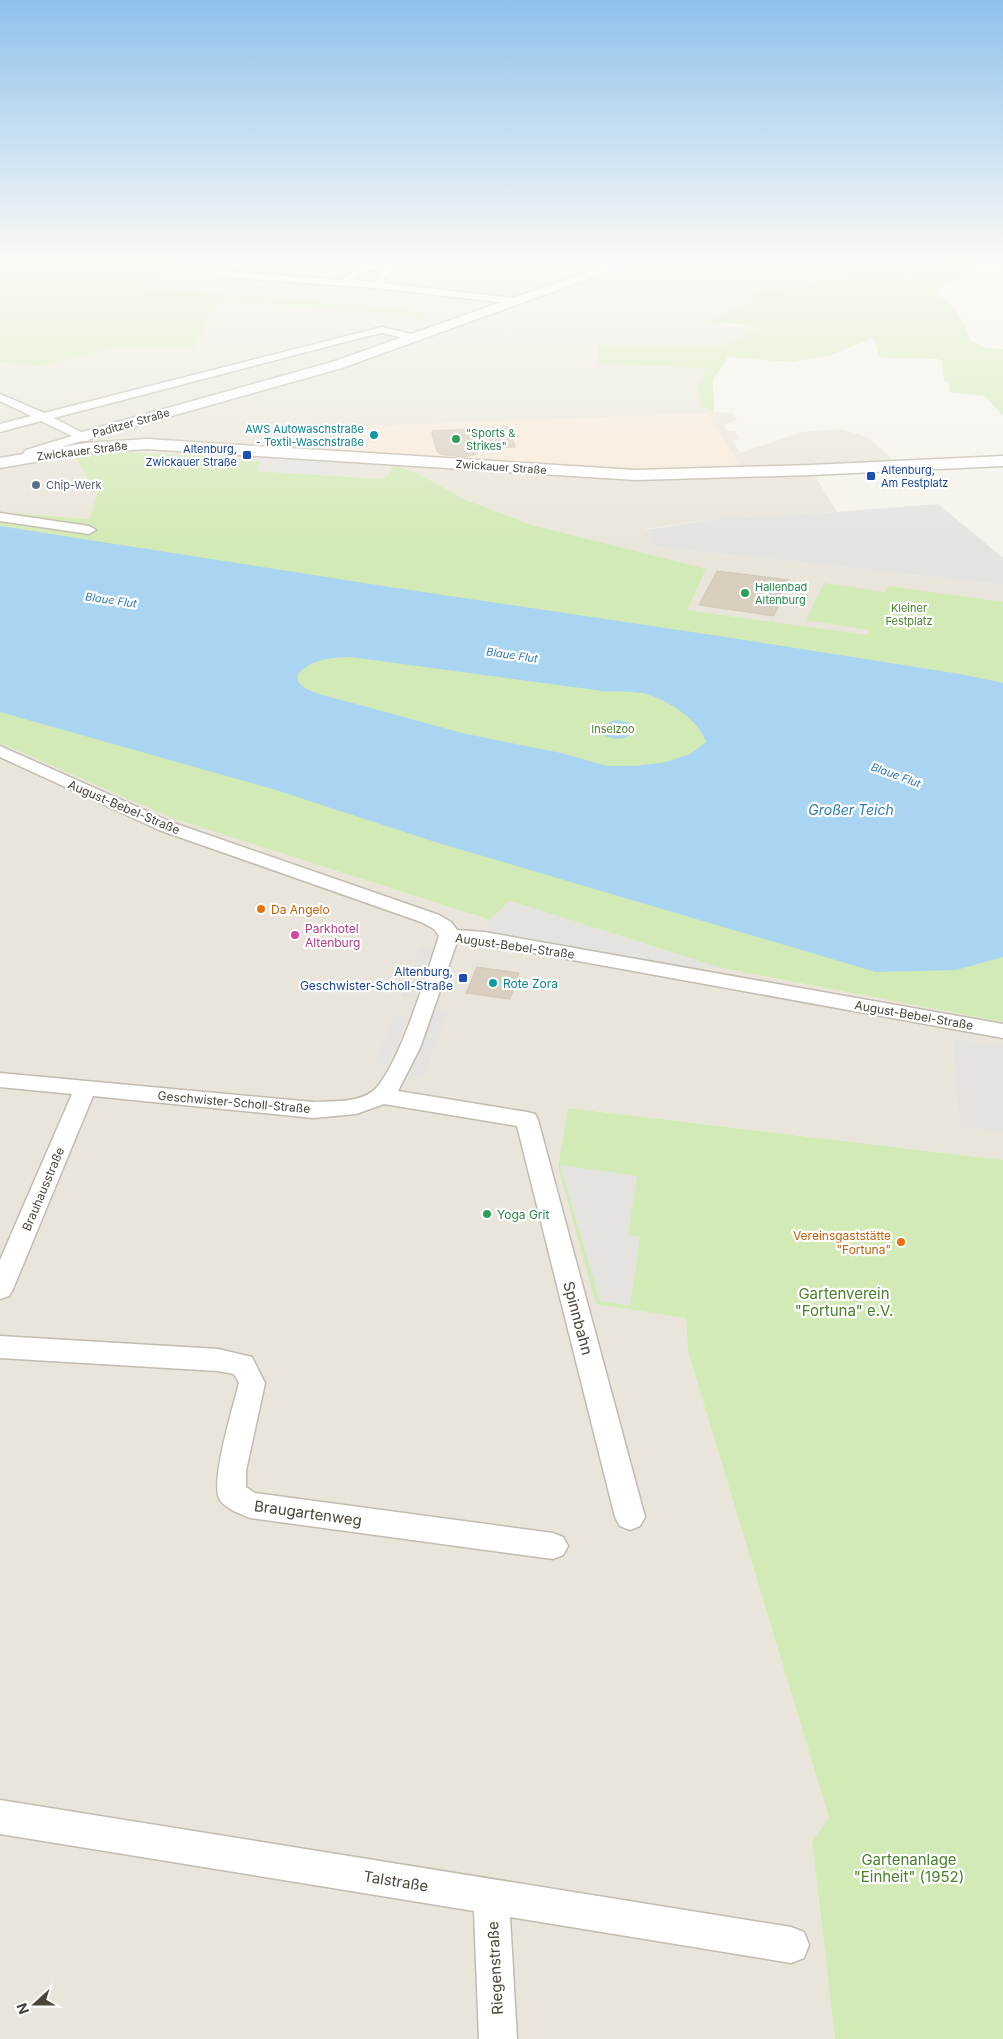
<svg xmlns="http://www.w3.org/2000/svg" width="1003" height="2039" font-family="Inter,sans-serif">
<style>
.residential{fill:#eae5da}
.commercial{fill:#f7ead8}
.green{fill:#d2eab5}
.parking{fill:#e5e3e0}
.water{fill:#a9d4f2;fill-rule:evenodd}
.building{fill:#d8cfc1;stroke:#d3c7b4}
.lines{fill:none;stroke-linecap:round;stroke-linejoin:round}
.minor-casing{stroke:#c2bbae;stroke-width:3}
.tertiary-casing{stroke:#c2bbae;stroke-width:3}
.minor{fill:#fff;fill-rule:evenodd}
.tertiary{fill:#fff;fill-rule:evenodd}
.culture-dot{fill:#0f9aa8;stroke:#fff;stroke-width:2}
.leisure-dot{fill:#2e9e5b;stroke:#fff;stroke-width:2}
.transit-dot{fill:#1a4fb4;stroke:#fff;stroke-width:2}
.service-dot{fill:#5c6f8a;stroke:#fff;stroke-width:2}
.food-dot{fill:#e8710a;stroke:#fff;stroke-width:2}
.hotel-dot{fill:#d1479c;stroke:#fff;stroke-width:2}
.labels{text-anchor:middle;dominant-baseline:central;stroke-width:4.5;stroke-linejoin:round;paint-order:stroke}
.far-street-label{font-size:11px;fill:#4b4439;stroke:#fff}
.far-culture-label{font-size:11px;fill:#0d838f;stroke:#fff;text-anchor:end}
.far-leisure-label{font-size:11px;fill:#27864d;stroke:#fff;text-anchor:start}
.far-transit-label{font-size:11px;fill:#164399;stroke:#fff;text-anchor:end}
.far-service-label{font-size:11px;fill:#4e5e75;stroke:#fff;text-anchor:start}
.far-water-label{font-size:11px;font-style:italic;fill:#2e7ab2;stroke:#fff}
.far-park-label{font-size:11px;fill:#4a7f2a;stroke:#fff}
.street-label{font-size:12px;fill:#4b4439;stroke:#fff}
.food-label{font-size:12px;fill:#c56008;stroke:#fff;text-anchor:start}
.hotel-label{font-size:12px;fill:#b23c85;stroke:#fff;text-anchor:start}
.transit-label{font-size:12px;fill:#164399;stroke:#fff;text-anchor:end}
.culture-label{font-size:12px;fill:#0d838f;stroke:#fff;text-anchor:start}
.leisure-label{font-size:12px;fill:#27864d;stroke:#fff;text-anchor:start}
.water-label{font-size:14px;font-style:italic;fill:#2e7ab2;stroke:#fff}
.near-park-label{font-size:15px;fill:#4a7f2a;stroke:#fff}
.near-street-label{font-size:15px;fill:#4b4439;stroke:#fff}
</style>
<rect width="100%" height="100%" fill="#f6f3ec"/>
<!-- residential -->
<path class="residential" d="M177,259H940L912,276L874,270L800,287L754,294L746,302L708,323L757,328L728,345H599L598,364L706,368L701,407L714,412L732,413L737,420L723,425L727,431H735L740,439L732,440L740,453L802,432L841,429L867,437L886,453L893,461L809,466L837,512L720,518L646,529L656,547L1003,585V654L686,610L705,569L529,524L464,499L413,471L394,465L385,479L257,471L260,461L234,459L233,457L120,452L75,457L86,475L88,491H98L90,519L0,512V362L40,366L119,347L194,348L210,314L224,302L415,315L418,319L423,313L293,299L141,289Z
M0,743L173,818L490,920L510,901L721,968L1003,1022V1160L568,1108L558,1166L686,1318L688,1352L829,1818L812,1842L835,2039H0Z"/>
<!-- commercial -->
<path class="commercial" d="M708,413L741,468L637,473L328,452L342,427Z"/>
<!-- green -->
<path class="green" d="M0,259H177L141,289L293,299L423,312L424,319H418L415,315L224,302L210,314L194,348L119,347L40,366L0,362Z
M940,259H983L934,294C955,301 963,322 971,341L987,348L1003,349V416L985,396L950,392L949,383L944,381L942,361L938,359L883,358L879,356L874,338L831,355L790,362L728,357L713,380L714,412L701,407L697,389L705,368L598,364V345H728L756,328L737,324L707,323L746,302L754,294L800,287L874,270L912,276Z
M120,452L234,457V459L261,461L257,471L385,479L394,465L413,471L464,499L529,524L706,569L687,610L868,635L869,630L806,620L824,583L885,592L888,586L1003,602V1022L721,968L510,901L490,920L172,818L0,743V512L90,519L98,491H88L86,475L75,457Z
M568,1108L1003,1160V2039H835L812,1841L829,1818L688,1352L686,1318L596,1304L558,1166Z"/>
<!-- parking -->
<path class="parking" d="M252,455L340,461L327,475L257,471L260,461L249,460Z
M938,504L1003,558V585L656,547L646,530L720,518L837,512Z
M510,901L721,968H705L699,976L484,938L490,920Z
M420,947L434,949L415,998L401,997Z
M434,1009L448,1011L423,1079L408,1076Z
M394,1015L407,1017L388,1066L374,1064Z
M953,1039L1003,1046V1132L960,1127Z
M560,1165L637,1176L628,1235L640,1237L630,1306L600,1301Z"/>
<!-- water -->
<path class="water" d="M0,526L390,587L732,638L960,674L1003,683V957L956,970L876,972L432,841L276,790L0,712ZM351,657L603,691C616,692 630,691 642,693C665,698 699,719 706,742L690,754L666,762L636,766H607L561,753L466,734L319,694L306,689L298,682V674C313,658 331,658 351,657Z
M617,720L629,723L633,729V733C624,741 611,740 601,734L607,723Z"/>
<!-- building -->
<path class="building" d="M509,427L515,447L482,448L474,455L462,457L440,454L437,451L432,434V431Z
M717,571L790,580L774,616L699,605Z
M477,967L519,973L510,999L466,993Z"/>
<g class="lines">
<defs>
<path id="minor" d="M366,264L393,267L395,269L384,279L383,283L514,298L519,301L514,304L375,288L221,277L216,274L221,271L341,280ZM368,270L382,271L373,282L352,280Z
M382,327L420,336L421,338L416,341L382,333L368,336L54,418L89,436L87,439L34,456L30,461L26,462L20,458L26,450L72,436L41,421L0,432V424L31,416L0,401V394L44,413Z
M0,513L89,526L96,530L89,534L0,521Z
M0,746L171,822L439,915L451,922L457,930L484,932L1003,1024V1038L484,944L457,942L420,1048L398,1091L527,1112L535,1114L538,1120L645,1517L640,1526L630,1530L620,1526L615,1517L517,1126L384,1104L356,1114L313,1118L93,1096L13,1289L9,1296L0,1299V1260L72,1094L0,1087V1073L313,1102C331,1101 358,1103 373,1091C398,1070 428,970 439,936L434,929L421,922L159,830L0,757Z
M0,1336L218,1349L252,1357L265,1383L246,1471V1487L255,1493L553,1533L563,1537L568,1546L563,1555L553,1559L250,1518C241,1514 226,1509 220,1500C209,1484 234,1404 239,1383L234,1374L218,1371L0,1358Z
M0,1800L791,1927L804,1932L809,1945L804,1958L791,1963L510,1917L517,2039H479L474,1911L0,1834Z"/>
<path id="tertiary" d="M623,259H640L638,261L342,368L90,439L88,441H78L75,438L78,433L332,362Z
M147,439L636,470L811,465L1003,456V466L811,475L636,480L147,449L86,453L0,468V458L86,443Z"/>
</defs>
<!-- minor casing -->
<use href="#minor" class="minor-casing"/>
<!-- tertiary casing -->
<use href="#tertiary" class="tertiary-casing"/>
<!-- minor -->
<use href="#minor" class="minor"/>
<!-- tertiary -->
<use href="#tertiary" class="tertiary"/>
</g>
<!-- sky -->
<linearGradient id="sky" x2="0" y2="1"><stop stop-color="#8fc1ec"/><stop offset="0.48" stop-color="#fbfaf6"/><stop offset="1" stop-color="#fbfaf6" stop-opacity="0"/></linearGradient>
<rect width="1003" height="544" fill="url(#sky)"/>
<!-- markers -->
<g class="culture-dot">
<circle cx="374" cy="435" r="5"/>
<circle cx="493" cy="983" r="5"/>
</g>
<g class="leisure-dot">
<circle cx="456" cy="439" r="5"/>
<circle cx="745" cy="593" r="5"/>
<circle cx="487" cy="1214" r="5"/>
</g>
<g class="transit-dot">
<rect x="242" y="450" width="10" height="10" rx="2.5"/>
<rect x="866" y="471" width="10" height="10" rx="2.5"/>
<rect x="458" y="973" width="10" height="10" rx="2.5"/>
</g>
<circle class="service-dot" cx="36" cy="485" r="5"/>
<g class="food-dot">
<circle cx="261" cy="909" r="5"/>
<circle cx="901" cy="1242" r="5"/>
</g>
<circle class="hotel-dot" cx="295" cy="935" r="5"/>
<g class="labels">
<!-- far-street labels -->
<g class="far-street-label">
<text transform="translate(131 423) rotate(-16)">Paditzer Straße</text>
<text transform="translate(82 451) rotate(-7)">Zwickauer Straße</text>
<text transform="translate(501 467) rotate(4)">Zwickauer Straße</text>
</g>
<!-- far-culture labels -->
<g class="far-culture-label">
<text x="364" y="429">AWS Autowaschstraße<tspan x="364" dy="13">- Textil-Waschstraße</tspan></text>
</g>
<!-- far-leisure labels -->
<g class="far-leisure-label">
<text x="466" y="433">"Sports &amp;<tspan x="466" dy="13">Strikes"</tspan></text>
<text x="755" y="587">Hallenbad<tspan x="755" dy="13">Altenburg</tspan></text>
</g>
<!-- far-transit labels -->
<g class="far-transit-label">
<text x="237" y="449">Altenburg,<tspan x="237" dy="13">Zwickauer Straße</tspan></text>
<text x="881" y="470" text-anchor="start">Altenburg,<tspan x="881" dy="13">Am Festplatz</tspan></text>
</g>
<!-- far-service labels -->
<g class="far-service-label">
<text x="46" y="485">Chip-Werk</text>
</g>
<!-- far-water labels -->
<g class="far-water-label">
<text transform="translate(111 600) rotate(8)">Blaue Flut</text>
<text transform="translate(512 655) rotate(8)">Blaue Flut</text>
<text transform="translate(896 775) rotate(20)">Blaue Flut</text>
</g>
<!-- far-park labels -->
<g class="far-park-label">
<text x="909" y="608">Kleiner<tspan x="909" dy="13">Festplatz</tspan></text>
<text x="613" y="729">Inselzoo</text>
</g>
<!-- street labels -->
<g class="street-label">
<text transform="translate(124 807) rotate(23)">August-Bebel-Straße</text>
<text transform="translate(515 946) rotate(8)">August-Bebel-Straße</text>
<text transform="translate(914 1015) rotate(10)">August-Bebel-Straße</text>
<text transform="translate(234 1102) rotate(5)">Geschwister-Scholl-Straße</text>
<text transform="translate(43 1189) rotate(-67)">Brauhausstraße</text>
</g>
<!-- food labels -->
<g class="food-label">
<text x="271" y="909">Da Angelo</text>
<text x="891" y="1235" text-anchor="end">Vereinsgaststätte<tspan x="891" dy="14">"Fortuna"</tspan></text>
</g>
<!-- hotel labels -->
<g class="hotel-label">
<text x="305" y="928">Parkhotel<tspan x="305" dy="14">Altenburg</tspan></text>
</g>
<!-- transit labels -->
<g class="transit-label">
<text x="453" y="971">Altenburg,<tspan x="453" dy="14">Geschwister-Scholl-Straße</tspan></text>
</g>
<!-- culture labels -->
<g class="culture-label">
<text x="503" y="983">Rote Zora</text>
</g>
<!-- leisure labels -->
<g class="leisure-label">
<text x="497" y="1214">Yoga Grit</text>
</g>
<!-- water labels -->
<g class="water-label">
<text x="851" y="809">Großer Teich</text>
</g>
<!-- near-park labels -->
<g class="near-park-label">
<text x="844" y="1293">Gartenverein<tspan x="844" dy="17">"Fortuna" e.V.</tspan></text>
<text x="909" y="1859">Gartenanlage<tspan x="909" dy="17">"Einheit" (1952)</tspan></text>
</g>
<!-- near-street labels -->
<g class="near-street-label">
<text transform="translate(578 1318) rotate(75)">Spinnbahn</text>
<text transform="translate(308 1513) rotate(8)">Braugartenweg</text>
<text transform="translate(396 1881) rotate(9)">Talstraße</text>
<text transform="translate(495 1968) rotate(-93)">Riegenstraße</text>
</g>
</g>
<!-- north arrow -->
<g transform="translate(35 2004) rotate(249)" stroke="#ffffff" stroke-width="4" paint-order="stroke">
<path d="M0-4L9 19L0 12L-9 19Z" fill="#4b4439"/>
<text y="-8" font-size="14" font-weight="bold" text-anchor="middle" fill="#4b4439">N</text>
</g>
</svg>
